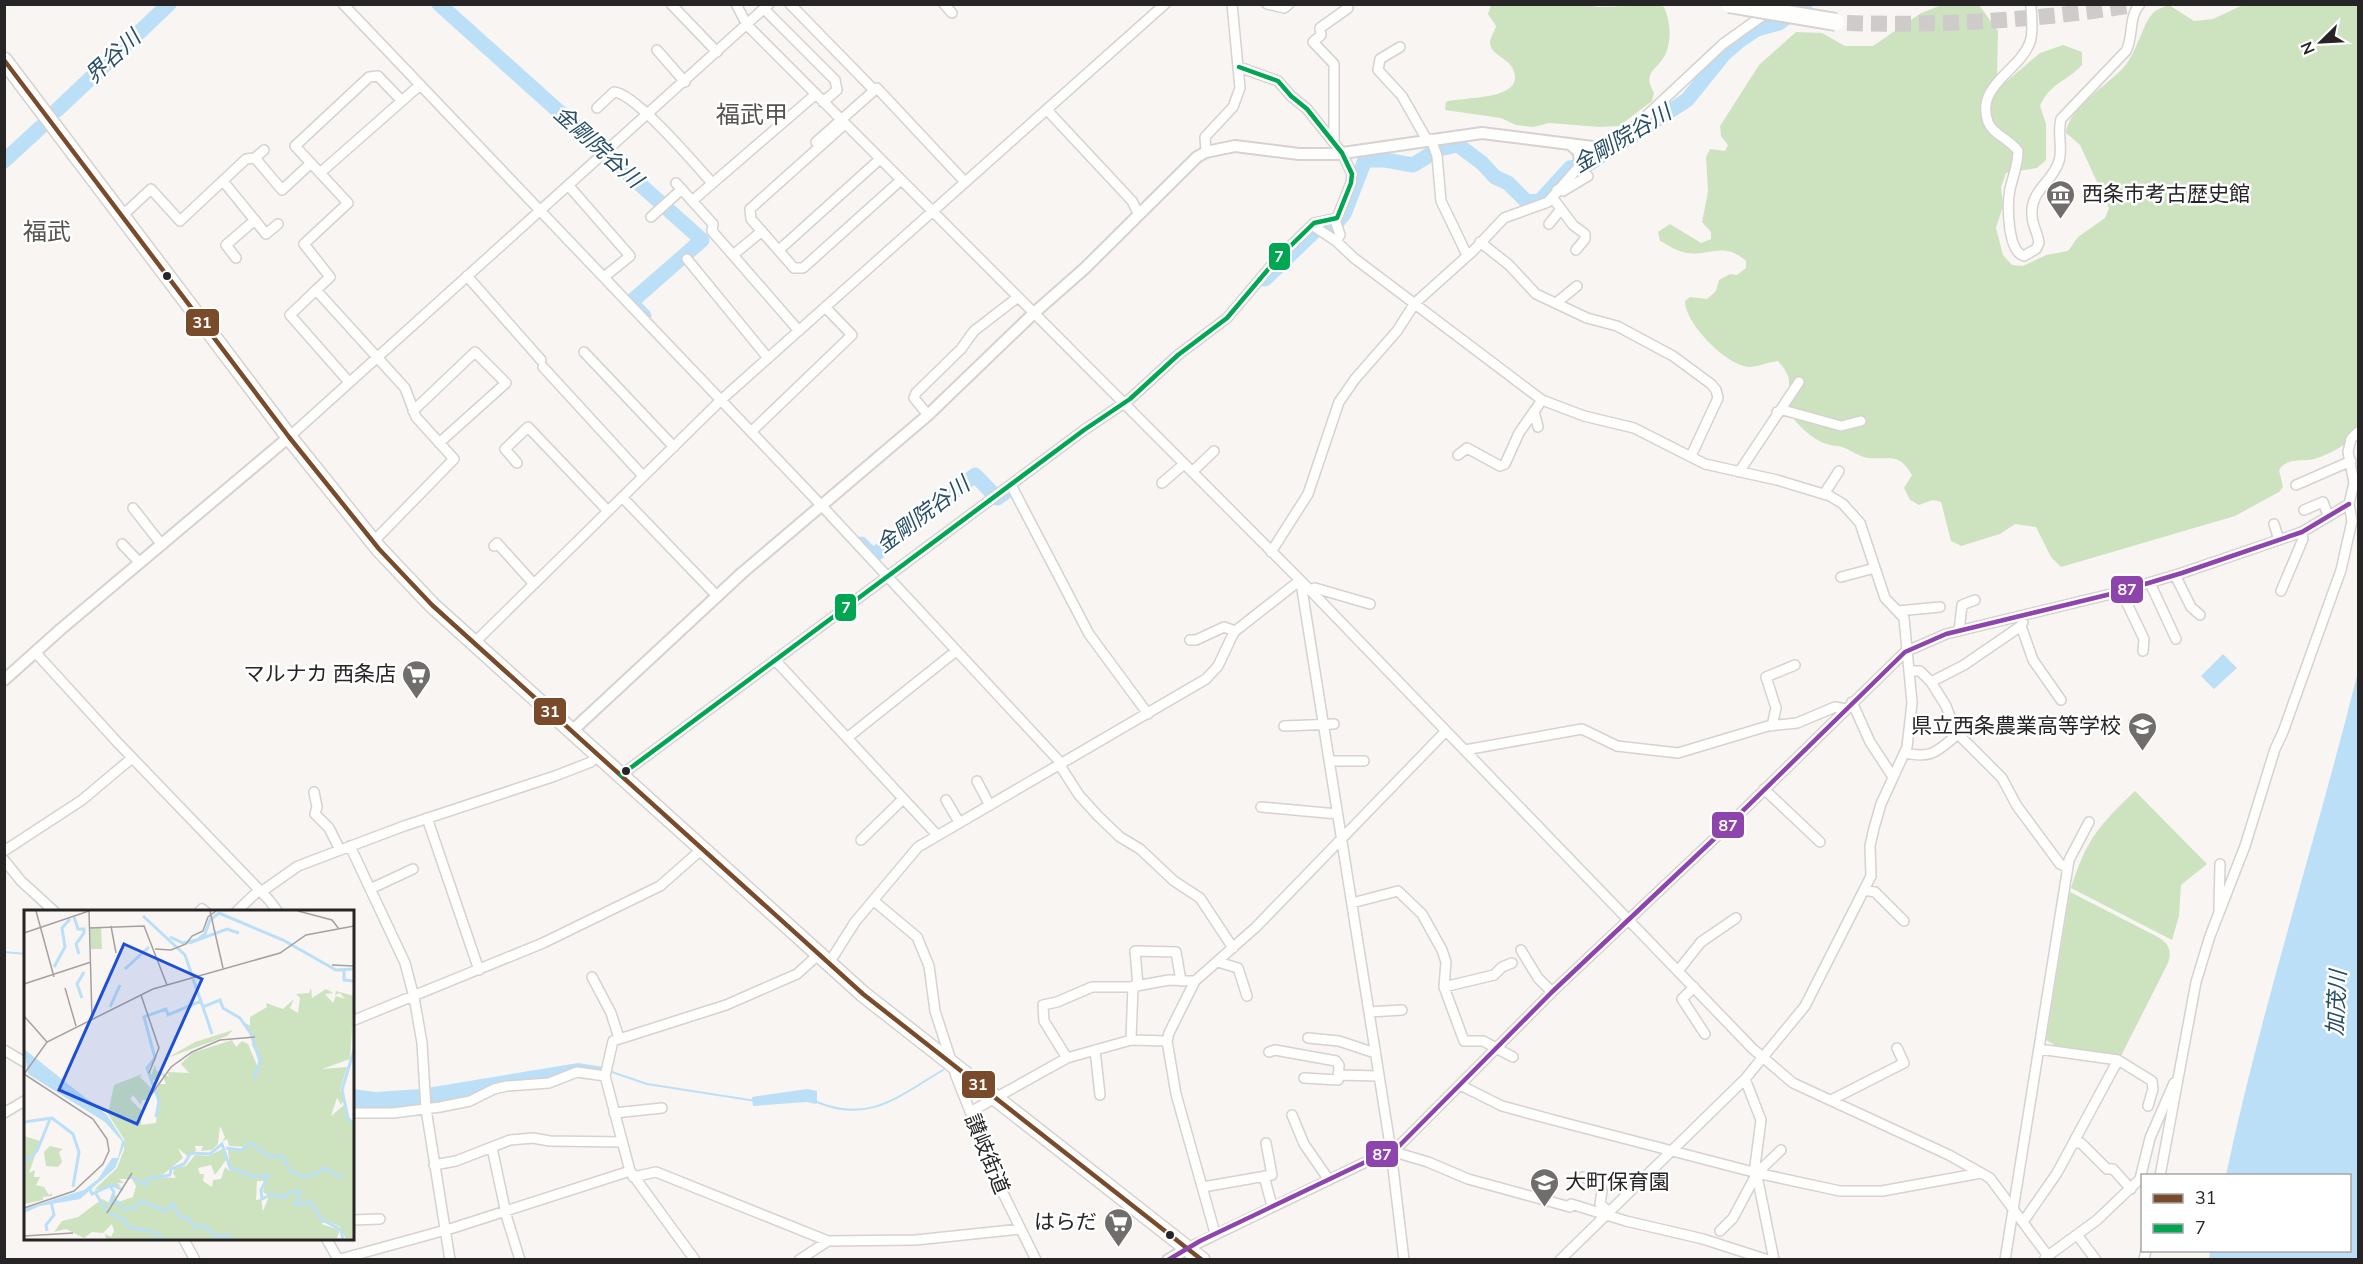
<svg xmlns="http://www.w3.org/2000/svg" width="2363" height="1264" font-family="'Nunito Sans','Noto Sans JP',sans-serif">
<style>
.green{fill:#cde3c0}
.water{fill:#bbdff6}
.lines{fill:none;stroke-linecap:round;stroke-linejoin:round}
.stream{stroke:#bbdff6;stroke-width:2}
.river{stroke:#bbdff6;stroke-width:15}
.motorway-tunnel{stroke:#cecbca;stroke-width:16;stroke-dasharray:16 8;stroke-linecap:butt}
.minor-casing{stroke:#d5d2d1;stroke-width:12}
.tertiary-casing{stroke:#d5d2d1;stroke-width:14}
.trunk-casing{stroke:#d5d2d1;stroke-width:18}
.minor{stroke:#fefefd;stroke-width:9}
.tertiary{stroke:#fefefd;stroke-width:10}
.trunk{stroke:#fefefd;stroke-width:15}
.motorway-bridge-casing{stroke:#d5d2d1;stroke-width:20;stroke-linecap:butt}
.motorway-bridge{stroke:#fefefd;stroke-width:16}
.bus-1-casing{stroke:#fff;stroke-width:9}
.bus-2-casing{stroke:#fff;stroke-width:9}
.bus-3-casing{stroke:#fff;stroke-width:9}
.bus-1{stroke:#7a4b2a;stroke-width:4.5}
.bus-2{stroke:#00a651;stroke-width:4.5}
.bus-3{stroke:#8e44ad;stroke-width:4.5}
.bus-dot{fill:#262424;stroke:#fff;stroke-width:2}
.labels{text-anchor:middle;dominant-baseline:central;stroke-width:5;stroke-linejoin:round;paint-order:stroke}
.poi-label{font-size:21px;fill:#262424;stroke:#fff;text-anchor:end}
.street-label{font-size:21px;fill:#262424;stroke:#fff}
.water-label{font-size:22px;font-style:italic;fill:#264e66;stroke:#fff}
.quarter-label{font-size:24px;fill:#575351;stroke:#fff}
.inset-river{fill:none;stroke:#bbdff6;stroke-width:3}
.inset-road{fill:none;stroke:#a4a1a0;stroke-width:1.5}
.view{fill:#1d4ed8;fill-opacity:0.15;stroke:#1d4ed8;stroke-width:3}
.inset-edge{fill:none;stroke:#262424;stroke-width:3}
.line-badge{stroke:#fff;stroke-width:2}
.badge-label{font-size:16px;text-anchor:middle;font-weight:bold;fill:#fff}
</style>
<rect width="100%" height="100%" fill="#f8f5f3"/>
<!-- green -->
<path class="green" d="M1592,5L1597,7L1658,5L1664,7C1670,21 1672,37 1666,53C1659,70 1641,71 1654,93L1652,101L1619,126L1600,127L1549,123L1533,127L1516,125L1501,118L1445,110L1446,102C1455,96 1531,103 1512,67C1507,58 1492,55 1490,44C1489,38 1495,32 1496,26L1488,14L1491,5Z
M1942,5H1979L1998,31L1997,76L2006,82L2040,53L2063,45L2082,52V65C2066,82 2050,83 2040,106L2046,124V160L2037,168L2006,173L2001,187L2003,206L1996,228L2003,255L2012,265L2023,266L2046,255L2068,251L2078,237L2105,218L2109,208L2080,145L2066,133C2067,109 2109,84 2124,67C2138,50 2142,25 2153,13C2157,9 2164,7 2169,5L2194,21L2213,19L2243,5H2358V437C2344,444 2330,455 2314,459C2302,462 2287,457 2279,470L2283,487L2279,492L2235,516L2061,567L2051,557L2036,527L2015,524L2000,534L1961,546L1951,541L1941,502L1933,500L1919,505L1910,500L1904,488L1912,475C1899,452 1890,460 1868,458C1859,457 1851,450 1842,447C1837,445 1830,446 1824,443C1812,439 1787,418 1788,404C1788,383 1794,379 1778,361C1769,362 1760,366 1751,367C1728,368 1684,322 1685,301L1690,297L1707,299L1716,291L1719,280L1730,274L1737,275L1746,268V261C1724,241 1710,256 1687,253C1678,252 1668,245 1660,241L1658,232L1670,224L1701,243L1711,239V232L1702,222L1708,192L1706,157L1710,149L1725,151L1728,145L1721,136L1720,126L1759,65L1796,32L1822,33L1845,46H1873L1921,13Z
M2135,791L2207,864L2181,885L2179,916L2172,940L2071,888C2086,840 2099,825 2135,791Z
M2070,892L2158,937C2169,943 2172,952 2168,963L2121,1056L2058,1047L2046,1040Z"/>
<!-- water -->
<path class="water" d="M2223,654L2237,668L2214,689L2201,676Z
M2358,672V1259H2209L2210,1251L2350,1250V1176L2226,1175C2262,1006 2316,840 2358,672Z
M578,1063L603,1067L599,1071L545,1080H517L492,1085L464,1098L433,1104L392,1110L353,1109V1089L375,1092L421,1089Z
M807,1089L817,1091V1104L806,1102L753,1106L752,1097Z"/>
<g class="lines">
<!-- stream -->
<path class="stream" d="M4,952L26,954
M609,1071L647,1084L756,1101
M817,1102C869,1124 899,1096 943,1070"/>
<!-- river -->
<path class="river" d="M439,4L702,240L631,302L644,316
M57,110L169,4
M4,161L41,127
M1265,279L1322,224L1333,227L1344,214L1365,160H1385L1413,165L1439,149L1458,145L1482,163L1495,177L1508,183L1527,202L1540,201L1570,168L1587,165L1687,100L1724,54L1739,41L1757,29L1779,23L1805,4
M861,544L873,556L975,475L997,498L1007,491"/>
<!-- motorway-tunnel -->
<path class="motorway-tunnel" d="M1847,23C1944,26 2043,20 2139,4"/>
<defs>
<path id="minor" d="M343,4L821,505L1061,763
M671,4L717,52
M736,4L747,25L1310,590L1753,1049L1793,1083L1949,1155L1990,1178L2048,1256
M790,4L874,90
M944,4L952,13
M1267,4L1284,8L1289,4
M2031,4C2031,16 2034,31 2030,42C2020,71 1975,85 1988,122C1993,135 2010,139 2018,151C2018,165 2013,176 2010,189C2007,204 2007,251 2024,256L2036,249L2039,243C2038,233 2032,225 2032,215C2030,190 2053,182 2059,161C2063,148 2057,133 2061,119L2126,51C2134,36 2128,17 2140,4
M764,9L835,80L837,90L823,102
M1400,47L1380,59L1378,70L1402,96L1427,140
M657,50L685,82
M597,108L614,92C635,93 696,165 712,183
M1047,110L1132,201L1139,215
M845,124L750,209L751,219L794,268H803L901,180
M1431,139L1437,156L1441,201L1467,255
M1334,141V64L1313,42L1321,35L1320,28L1348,8
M816,142L877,88L965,182
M1206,152L1205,137L1233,107L1240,88L1232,4
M255,158L282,190L311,163
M320,173L420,85
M223,181L266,234L278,224
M676,183L713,224L712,231L799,331
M568,185L630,256L604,277
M1557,190L1563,191L1588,176
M1552,197L1573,225L1585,234V239L1576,250
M692,201L816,94
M123,215L151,189L180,221L246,159L255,158L264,150
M651,217L682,189
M1335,220L1340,235L1336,241
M1549,224L1561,209
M1312,225L1336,241L1354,258L1542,400L1584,416L1634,428L1705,464L1777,480L1830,496L1843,504L1860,523L1885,598L1904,618L1912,703L1907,747L1881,804L1874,828L1870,846L1871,876L1805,1006L1745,1079L1761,1120L1755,1166L1774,1260
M1480,242L1509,265L1536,294L1587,318L1617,326L1673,356L1711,384L1716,390L1718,398L1691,456
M779,250L880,159
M733,255L762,231
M236,258L226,245L255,220
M687,259L768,358
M467,276L541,360
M316,290L330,277L304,244L348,203L295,146L369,77L378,76L401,100
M1556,303L1577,286
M584,352L674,447
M543,367L643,476
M349,382L290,315L316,290L405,388L416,417L454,459L373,542
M413,411L475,352L506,383L439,443
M1534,411L1538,427
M1777,412L1783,410L1841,426L1861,421
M928,415L914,398L916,393L961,349L974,331L1018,297
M752,431L852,335L825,307
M289,437L769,4
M1458,455L1467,448L1500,466L1505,464L1519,433L1542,400
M517,463L505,449L528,427L608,511
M1192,472L1214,451
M1739,472L1799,382
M1162,483L1184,464
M1011,485L1089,634L1148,714
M2296,485L2351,461
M1824,494L1839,471
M622,497L717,596
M133,508L162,545
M2304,510L2323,502L2328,515
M2274,524L2279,540
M122,544L140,563
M494,546L497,543L534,584
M1271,552L1308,494L1339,402L1355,379L1397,331L1415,303L1474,250L1504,218L1548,202L1584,161L1629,132L1723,44L1769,11
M2175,575L2191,607L2200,615
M1841,577L1875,568
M1301,583L1391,1151L1404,1260
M2150,583L2176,639
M1310,590L1315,588L1370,604
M2121,591L2144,639L2143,651
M2281,591L2303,539L2302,532
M1898,611L1940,607
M2023,622L2021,626L2033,660L2061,700
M1959,631L1962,605L1975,600
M1190,640H1196L1224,627L1235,631
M474,643L721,400L1165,4
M35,652L118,743L269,900L278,912
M775,660L937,835
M1909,671H1920L1931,682L1946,706L1956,732L2002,778L2017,806L2060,864L2068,868
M1931,682L1964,665L2021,626
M1852,702L1870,742L1893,777
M1284,726L1334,724
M1772,726L1776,708L1766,677L1795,665
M847,738L956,651
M1465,750L1582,729L1617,746L1678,753L1768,726L1797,723L1835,707L1846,709
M1905,753C1933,759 1937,751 1958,734
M1329,761H1364
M1059,764L1079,795L1098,816L1120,837L1140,849L1174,881L1200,898L1233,948
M621,775L1084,430L1130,399L1178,355L1227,318L1276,260L1314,223L1337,218L1351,183L1352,174L1342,153L1307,109L1291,96L1278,81L1239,67
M977,781L989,804
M1764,789L1820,842
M314,792L317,807L315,814L329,828L340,850
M946,800L959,822
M1261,807L1337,814
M427,818L479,970
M861,840L903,799
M350,846L405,963L414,997L422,1043L426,1109L450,1260
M4,851L82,800L132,758
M4,860L21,881L55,912
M370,889L413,869
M1864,890L1875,892L1904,921
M261,892L298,866L404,826L555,776L591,762L599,754
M874,901L917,937L929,966L935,1011L956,1076L1000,1187L1036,1260
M1352,903L1398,891L1422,914L1442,950L1446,962L1444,987L1464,1041H1483L1513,1057
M2219,910L2220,864
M199,912L202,909L206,912
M236,912L259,890
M1521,950L1538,978L1552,992
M1218,962L1238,968L1247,996
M829,963L855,922L918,847L1206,679L1218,666L1234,632L1299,581
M1678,971L1701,942L1736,918
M592,977L611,1013L619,1038
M1138,986L1135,951L1176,952L1181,981
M1444,987L1494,975L1502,967L1512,963
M1694,987L1682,999L1705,1034
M1369,1012L1402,1010
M352,1021L543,943L660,886L702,849
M1308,1038L1339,1041L1375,1053
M1131,1040L1133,986
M2039,1049L2118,1060L2152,1081L2153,1089L2148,1106
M4,1050L26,1063
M1095,1050L1100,1095
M1269,1052L1275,1050L1336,1061L1339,1065L1338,1080L1304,1078
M1067,1058L1044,1021L1043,1005L1057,1002L1092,987H1131L1169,980L1195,981
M1338,1075L1379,1076
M1460,1085L1502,1106L1561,1122L1757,1173L1840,1191H1882L1981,1173
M1833,1099L1904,1063L1897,1048
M970,1112L1067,1058L1131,1040L1167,1041
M4,1113L26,1100
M352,1113H393L440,1107L470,1101L494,1089L507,1086L549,1083L577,1072L605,1076
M614,1113L662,1108
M1292,1115L1304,1144L1329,1180
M2074,1143H2081L2107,1169H2113L2131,1189
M492,1148L507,1218L520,1260
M1391,1151L1428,1162L1468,1179L1570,1207L1571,1204L1626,1221L1703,1239L1768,1260
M434,1165L456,1161L510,1140L533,1138L550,1141L622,1142
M1264,1176L1272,1206
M2160,1176L2196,982L2210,936L2245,846L2275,749L2283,732L2341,570L2352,521L2349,504L2354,483L2348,452L2351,439L2358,432
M633,1177L656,1172L828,1241L916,1240L1020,1229
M1583,1177L1599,1185L1602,1191L1600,1204L1608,1211
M1203,1187L1272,1175L1266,1143
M352,1220L380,1219
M2023,1222L2057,1173L2118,1060
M1720,1231L1733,1218L1757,1173L1781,1150
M1215,1233L1176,1094L1167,1041L1169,1033L1195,981L1256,927L1446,731
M2078,1236L2096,1260
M183,1238L195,1260
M326,1238L338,1259
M1188,1248L1399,1146L1552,992L1713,840L1905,652L1946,634L2115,593L2182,573L2302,532L2349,504
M2045,1258L2097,1220L2140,1179L2150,1138L2174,1083
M337,1260L453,1228L630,1171
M695,1260L630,1171L605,1076L613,1041L726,1005L797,974L819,954
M799,1260L828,1241
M1560,1260L1745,1079
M2005,1260L2069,860L2089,822
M2144,1260L2146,1250"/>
<path id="tertiary" d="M1570,144L1579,152L1580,165
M4,680L61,629L289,437
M573,730L742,573L928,415L1034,313L1084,269L1197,157L1206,152L1235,146L1299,154H1336L1482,133L1601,148
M1168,1260L1188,1248"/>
<path id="trunk" d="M4,60L289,437L379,549L432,605L863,994L1202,1260"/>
</defs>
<!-- minor casing -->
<use href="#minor" class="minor-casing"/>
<!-- tertiary casing -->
<use href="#tertiary" class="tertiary-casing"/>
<!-- trunk casing -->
<use href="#trunk" class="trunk-casing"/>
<!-- minor -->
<use href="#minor" class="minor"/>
<!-- tertiary -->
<use href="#tertiary" class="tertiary"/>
<!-- trunk -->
<use href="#trunk" class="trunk"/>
<defs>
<path id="motorway-bridge" d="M1729,4L1836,22"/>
</defs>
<!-- motorway-bridge casing -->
<use href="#motorway-bridge" class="motorway-bridge-casing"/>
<!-- motorway-bridge -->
<use href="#motorway-bridge" class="motorway-bridge"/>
<defs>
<path id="bus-1" d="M4,60L289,437L379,549L432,605L863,994L1202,1260"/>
<path id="bus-2" d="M621,775L1084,430L1130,399L1178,355L1227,318L1276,260L1314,223L1337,218L1351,183L1352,174L1342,153L1307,109L1291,96L1278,81L1239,67"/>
<path id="bus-3" d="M1168,1260L1200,1241L1399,1146L1552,992L1713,840L1905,652L1946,634L2115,593L2182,573L2302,532L2349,504"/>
</defs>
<!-- bus-1 casing -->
<use href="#bus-1" class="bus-1-casing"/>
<!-- bus-2 casing -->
<use href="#bus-2" class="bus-2-casing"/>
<!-- bus-3 casing -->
<use href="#bus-3" class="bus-3-casing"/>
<!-- bus-1 -->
<use href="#bus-1" class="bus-1"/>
<!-- bus-2 -->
<use href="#bus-2" class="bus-2"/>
<!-- bus-3 -->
<use href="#bus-3" class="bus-3"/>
</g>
<!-- icons -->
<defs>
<symbol id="museum-pin" viewBox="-11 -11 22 30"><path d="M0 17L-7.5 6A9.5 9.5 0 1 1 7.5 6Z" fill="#706d6c" stroke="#fff"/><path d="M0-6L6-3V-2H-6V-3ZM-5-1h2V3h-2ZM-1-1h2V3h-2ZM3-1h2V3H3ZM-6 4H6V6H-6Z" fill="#fff"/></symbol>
<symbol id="supermarket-pin" viewBox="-11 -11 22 30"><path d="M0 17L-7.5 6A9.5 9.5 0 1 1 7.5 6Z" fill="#706d6c" stroke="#fff"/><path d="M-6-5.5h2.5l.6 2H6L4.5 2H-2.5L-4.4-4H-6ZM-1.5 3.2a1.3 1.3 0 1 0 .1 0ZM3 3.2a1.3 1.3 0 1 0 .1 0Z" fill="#fff"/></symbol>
<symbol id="school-pin" viewBox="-11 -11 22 30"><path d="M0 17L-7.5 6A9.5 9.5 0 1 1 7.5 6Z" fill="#706d6c" stroke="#fff"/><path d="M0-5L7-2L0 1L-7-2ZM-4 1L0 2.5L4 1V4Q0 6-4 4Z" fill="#fff"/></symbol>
</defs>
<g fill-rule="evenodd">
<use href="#museum-pin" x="2044" y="178" width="33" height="45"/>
<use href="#supermarket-pin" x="400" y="658" width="33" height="45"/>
<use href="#school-pin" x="2126" y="710" width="33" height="45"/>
<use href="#school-pin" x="1528" y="1166" width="33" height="45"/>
<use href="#supermarket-pin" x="1102" y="1206" width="33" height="45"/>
</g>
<!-- markers -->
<g class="bus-dot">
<circle cx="167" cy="276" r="5"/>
<circle cx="626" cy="771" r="5"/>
<circle cx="1170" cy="1235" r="5"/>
</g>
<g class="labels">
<!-- poi labels -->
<g class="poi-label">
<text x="2082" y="194" text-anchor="start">西条市考古歴史館</text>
<text x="396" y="674">マルナカ 西条店</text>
<text x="2121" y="726">県立西条農業高等学校</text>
<text x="1565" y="1182" text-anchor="start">大町保育園</text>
<text x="1097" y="1222">はらだ</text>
</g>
<!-- street labels -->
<g class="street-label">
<text transform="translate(987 1154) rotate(68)">讃岐街道</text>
</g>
<!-- water labels -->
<g class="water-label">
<text transform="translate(113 57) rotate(-43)">界谷川</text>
<text transform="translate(1622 139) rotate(-31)">金剛院谷川</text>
<text transform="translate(598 147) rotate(42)">金剛院谷川</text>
<text transform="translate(923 515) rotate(-37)">金剛院谷川</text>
<text transform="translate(2337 1003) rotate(-87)">加茂川</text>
</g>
<!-- quarter labels -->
<g class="quarter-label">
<text x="752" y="115">福武甲</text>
<text x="47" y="232">福武</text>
</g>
</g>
<!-- overview -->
<g transform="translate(24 910)">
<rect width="330" height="330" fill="#f8f5f3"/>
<path d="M77,17L78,39H67L66,18ZM287,78L288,88L302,79L309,83L301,84L309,93L312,86L321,89L316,83L311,85L312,81L330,86L326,149L298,159L323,157L316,180L320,189L317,195L313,188L307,206L320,195L323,209L330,215V329H322L316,317L297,308L301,312L297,314L316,320L313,328L317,329H82L81,324L87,327L90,321L88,314L79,323L68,322L60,328L42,319L30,322L38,311L54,307L78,289L86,293L91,284L94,292L109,287L112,276L108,269H95L100,273H93L97,276L70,280L93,258L100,240V229L84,204L90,175L118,164L116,167L127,178L124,190H118L117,195L109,185L106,189L118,201L117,215L132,213L133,197L136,195L132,182L135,174H142L138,164L132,171L126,168L131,155L132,160L145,167L144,162L165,163L157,154L168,143L208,130L212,137L218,131L224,134L234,158L236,151L228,135V124L217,110L226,116V107L243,97L242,93L259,99L270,89L266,98L274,103L276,88L272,84L285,83ZM196,216L201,227L198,232L203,229L205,236L223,237L216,241L204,239L206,261L201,257L197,269L189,270L188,277L179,271L180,264H176L174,258L187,255L191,265L202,250L200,238L185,246L171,245L162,256L151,258L149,263L152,268L136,267L159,248L154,238L163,246L172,241L171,236H179L177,241L188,240L194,234ZM233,271H241L239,282L245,286L239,301L237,289L232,290ZM209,120L203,126L143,148L171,132ZM0,226L16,231L5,263L11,260L10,267H16L12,275L20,277L25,285L28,283V286L19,287V290L0,294ZM26,236L39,239L35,242L38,252L34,257L22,256L20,242Z" fill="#cde3c0" fill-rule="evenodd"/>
<path d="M0,139L83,205L101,233L91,258L56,289L16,296L0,303L2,298L60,280L74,269L88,248H94L98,231L81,212L4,164Z" fill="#bbdff6"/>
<path class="inset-river" d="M119,6L161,45L169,68M50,7L54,19H60V23L52,34L55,44M146,27L159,33L173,30L181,24L186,10L195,3L259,30L312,60L330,59M165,33L203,19L215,23M30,57L41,37L38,18L46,9M101,59L125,37M320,60V70L330,71M169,69L179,97L196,90L199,98L216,108L227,124L236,151L230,169M58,88L53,74L60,62M86,97L96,75M179,97L188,124M330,140L318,180L324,208L330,214M132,207L135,191L123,158L131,148L120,107L142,99L144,105L177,91M0,212L28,208L49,224L55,242L49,277M202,238L217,240L227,233L244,246L259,247L265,260L279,267L295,263L299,258L319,268M0,253L13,241L26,209M107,267L122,275L123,269L146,265L147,259L160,254L167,243L186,244L198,234L206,258L231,267L244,266L237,280L238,289L248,284L260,288L266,282H276L272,295L286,292L297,309L317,320L319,329M86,276L90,282L86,293L94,292L98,299L111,298L117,291L140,301L149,294L155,306L164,308L170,317L180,316L192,327L204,325L207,329M65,277L68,284L88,275L99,280M72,284L83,301M85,303L100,309L104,317L129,322L139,329M23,321L22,315L30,305L27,292"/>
<path class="inset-road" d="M12,1L30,67M65,1L68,108M186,1L199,58M274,1L308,10L315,19M87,16L92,43M65,18L120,16L143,75M0,23L65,1M131,39L147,40L162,34L168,26L179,21L184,7L192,1M308,55L330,56M0,74L67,52M41,78L52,116M117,85L135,138L125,163M0,106L23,132M127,185L147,157L168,142L196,130L231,127M0,298L50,281L79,254L85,241L83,229L69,209L0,164L23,132L129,79L256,43L282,25L330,16M83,303L108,263M0,326L49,323"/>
<path class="view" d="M100,34L178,69L113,214L35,180Z"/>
<rect width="330" height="330" class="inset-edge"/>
</g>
<g class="line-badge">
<rect x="1268" y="242" width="23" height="29" rx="6" fill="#00a651"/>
<rect x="185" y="308" width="35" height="29" rx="6" fill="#7a4b2a"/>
<rect x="2110" y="575" width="34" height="29" rx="6" fill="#8e44ad"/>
<rect x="834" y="593" width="23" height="29" rx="6" fill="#00a651"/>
<rect x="533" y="697" width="34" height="29" rx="6" fill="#7a4b2a"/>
<rect x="1711" y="811" width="34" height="28" rx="6" fill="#8e44ad"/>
<rect x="961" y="1070" width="35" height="29" rx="6" fill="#7a4b2a"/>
<rect x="1365" y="1140" width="34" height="28" rx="6" fill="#8e44ad"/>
</g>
<g class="badge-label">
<text x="1279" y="262">7</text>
<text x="202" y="328">31</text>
<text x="2127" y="595">87</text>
<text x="846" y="613">7</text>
<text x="550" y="717">31</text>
<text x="1728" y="831">87</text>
<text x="978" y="1090">31</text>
<text x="1382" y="1160">87</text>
</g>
<!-- border -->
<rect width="2363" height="1264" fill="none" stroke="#262424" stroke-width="12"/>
<!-- legend -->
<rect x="2141" y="1174" width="210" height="78" fill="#ffffff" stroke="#a8a7a7" stroke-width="1.5"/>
<rect x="2153" y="1194" width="30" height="9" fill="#7a4b2a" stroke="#a8a7a7" stroke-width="1.5"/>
<text x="2195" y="1204" font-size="18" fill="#262424">31</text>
<rect x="2153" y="1224" width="30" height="9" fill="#00a651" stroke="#a8a7a7" stroke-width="1.5"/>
<text x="2195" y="1234" font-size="18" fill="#262424">7</text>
<!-- north arrow -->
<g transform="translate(2321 42) rotate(246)" stroke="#ffffff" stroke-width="4.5" paint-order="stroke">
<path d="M0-4.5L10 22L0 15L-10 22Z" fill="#262424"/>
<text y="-9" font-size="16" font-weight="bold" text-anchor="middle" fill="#262424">N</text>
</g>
</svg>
